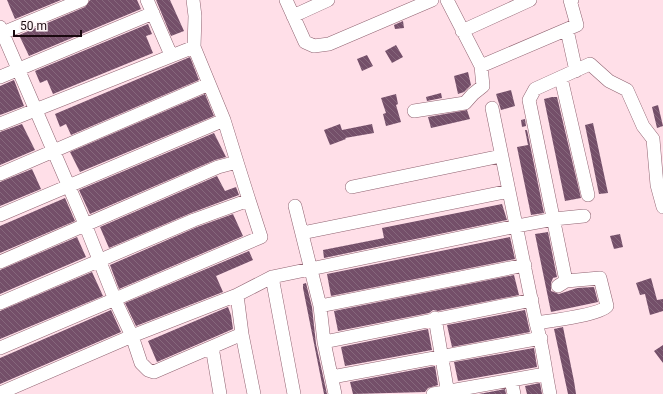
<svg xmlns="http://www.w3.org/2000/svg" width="663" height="394" font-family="Roboto,sans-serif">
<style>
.building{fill:url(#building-back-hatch)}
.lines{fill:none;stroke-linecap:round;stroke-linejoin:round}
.minor-casing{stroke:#906371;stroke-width:14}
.minor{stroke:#fff;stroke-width:13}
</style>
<defs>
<pattern id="building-back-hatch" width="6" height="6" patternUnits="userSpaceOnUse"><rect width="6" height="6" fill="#744f69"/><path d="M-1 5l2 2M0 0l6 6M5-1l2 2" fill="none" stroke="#86687c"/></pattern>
</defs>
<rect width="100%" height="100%" fill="#ffdfe8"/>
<!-- building -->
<path class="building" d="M7,0H61L15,19Z
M90,0H137L141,9L29,56L19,35L85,7Z
M156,0H170L184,31L171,36Z
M403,21L404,28L395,29L394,25Z
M148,24L152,34L146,36L153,53L53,94L47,80L40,83L35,71Z
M396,45L403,57L392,63L385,51Z
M367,55L373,66L362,71L357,59Z
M190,57L199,80L71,135L66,124L60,127L55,114Z
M468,72L471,85L464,92L458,94L454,76Z
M14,80L24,106L0,115V86Z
M511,90L515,106L501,110L496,94Z
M441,93L442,98L427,101L426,97Z
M205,94L214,116L80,172L70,152Z
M396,94L398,104L396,105L401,122L386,126L383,114L386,113L381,98Z
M552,97H557L581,198L565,201L544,99Z
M658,105L663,126L657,128L652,107Z
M467,110L470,119L431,128L428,117Z
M525,119L526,126L522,127L521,120Z
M593,123L608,193L599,194L585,125Z
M22,124L35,150L0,165V132Z
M340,124L342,130L372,124L374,133L345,138L346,139L330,145L324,130Z
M525,130H527L544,213L531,215L517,147L528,145Z
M214,133L226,157L215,160L90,214L79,190Z
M32,169L41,189L0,206V182Z
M217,176L225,191L236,187L239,195L191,213L109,248L100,227Z
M65,198L75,221L0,253V226Z
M502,204L507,220L324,258L323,250L384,238L382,228Z
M233,214L243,236L119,289L110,265L197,227Z
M548,232L557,277L553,278L551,283V291L559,294L577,288L594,287L598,302L551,312L535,234Z
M620,234L623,247L614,249L610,236Z
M77,237L86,257L0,294V270Z
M510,237L515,259L331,296L327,274Z
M249,251L253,260L216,276L223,292L136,326L125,303Z
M92,272L103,296L0,339V311Z
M514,275L519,295L438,311L433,310L429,313L338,331L334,311Z
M651,278L657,300L663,299V311L650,315L645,294L640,295L636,283Z
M306,283L312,307L316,344L327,394H324L303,288V284Z
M228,307L231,315L233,329L157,362L148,341Z
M111,310L121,332L0,384V358Z
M525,310L530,332L452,347L447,325Z
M563,327L574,381L576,394H568L554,329Z
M428,329L432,350L345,366L341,347Z
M663,345V363L654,351Z
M534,348L537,367L458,381L454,362Z
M435,366L438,385L428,388L425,392L353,394L350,382Z
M540,383L542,394H527L525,386Z
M505,389L506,394H479Z"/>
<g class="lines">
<defs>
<path id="minor" d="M147,0L171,55
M193,0L195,16L194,47L224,120L237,162
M286,0L305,42L314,46L329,44L432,0
M293,16L328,0
M0,27L85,224L115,300L132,336L141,363L148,370L154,372L242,334L237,295
M567,30L576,71
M462,31L530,0
M0,34L82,0
M481,66L577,25L570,0H572
M0,77L153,13
M561,78L588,195
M492,108L536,323C543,346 545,370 550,394
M414,111L465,103L473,94L483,86L481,66L447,0
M0,124L194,47
M0,174L209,84
M352,187L501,156
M295,206L320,306L324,342L335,394
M0,215L224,120
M302,233L509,191
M0,262L218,167L237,162L249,200L194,220L0,303
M272,277L294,394
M566,281L529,100L535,89L590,64L609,81L627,90L643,126L653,139L657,185L663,207
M320,306L525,265
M435,318L448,394
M536,323C549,321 600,315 607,306L600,278L566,281L558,286
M242,334L254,394
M324,342L532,300
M212,347L220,394
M0,348L261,237L249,200
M332,377L541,338
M511,380L514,394
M0,393L132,336L237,295L272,277L517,226L554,219L584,216
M433,394L545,374"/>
</defs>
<!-- minor casing -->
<use href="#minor" class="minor-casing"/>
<!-- minor -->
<use href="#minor" class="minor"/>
</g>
<!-- scale -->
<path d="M14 30v6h67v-6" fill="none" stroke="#1a090f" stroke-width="2"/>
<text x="20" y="30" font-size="12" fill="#1a090f" stroke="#fef3f5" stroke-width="3" paint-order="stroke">50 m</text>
</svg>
